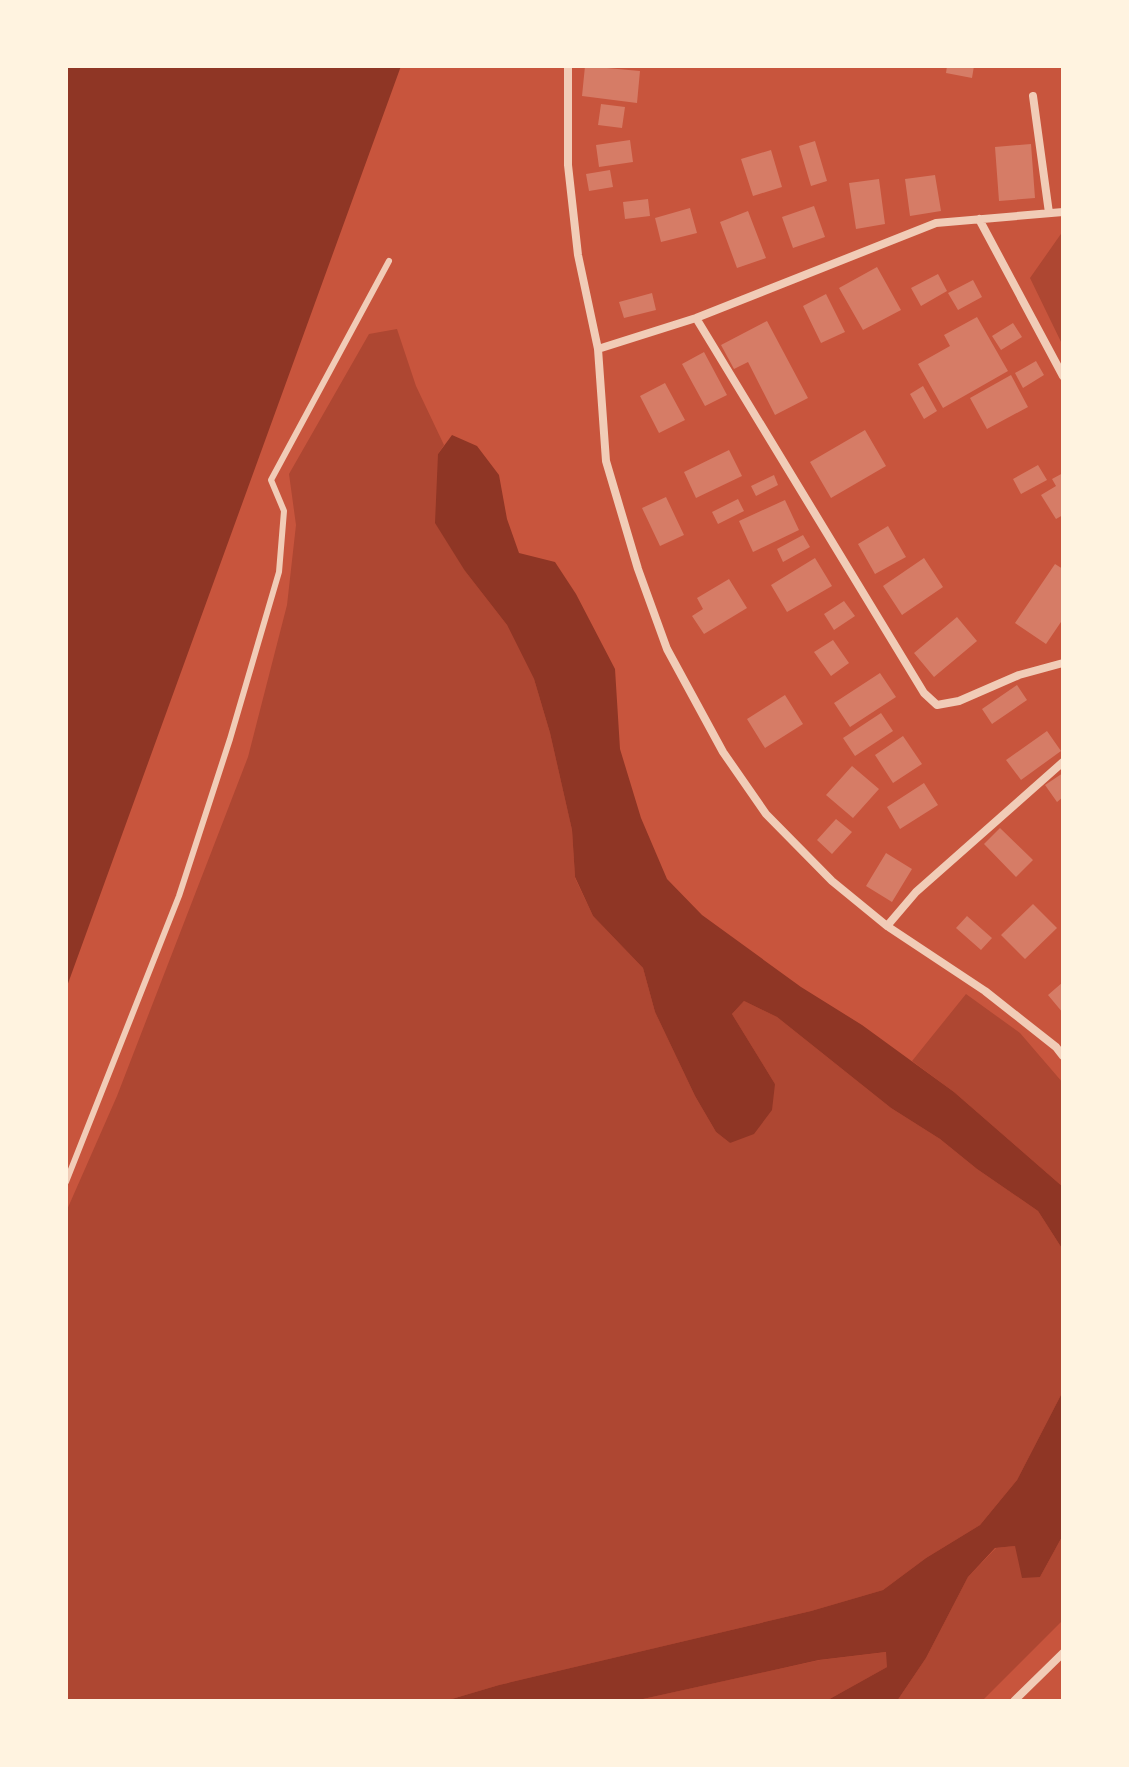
<svg xmlns="http://www.w3.org/2000/svg" width="1129" height="1767" font-family="'Nunito Sans',sans-serif">
<style>
.green{fill:#ae4732}
.water{fill:#8f3625}
.building{fill:#d67c66}
.lines{fill:none;stroke-linecap:round;stroke-linejoin:round}
.service{stroke:#f1ccb7;stroke-width:6}
.minor{stroke:#f1ccb7;stroke-width:8}
</style>
<rect width="100%" height="100%" fill="#c8553d"/>
<!-- green -->
<path class="green" d="M1063,231V346L1030,278Z
M397,329L416,386L444,445L438,454L465,571L507,625L534,679L550,733L572,830L575,878L593,916L643,968L655,1012L695,1096L716,1132L730,1143L775,1084L732,1014L744,1001L777,1017L891,1108L940,1139L977,1169L1038,1211L1063,1250V1391L1017,1480L980,1525L926,1558L883,1590L811,1611L499,1685L445,1701H66V1212L117,1096L248,757L287,605L296,525L289,474L369,334Z
M966,994L1020,1033L1063,1083V1187L954,1092L912,1061Z
M1063,1535V1620L982,1701H897L926,1658L968,1577L996,1548L1015,1546L1040,1577Z
M887,1652V1667L826,1701H634L820,1660Z"/>
<!-- water -->
<path class="water" d="M66,66H401L66,989Z
M452,435L477,446L499,475L507,519L519,553L555,562L576,594L615,669L620,749L641,818L667,879L702,915L801,987L862,1025L954,1092L1063,1187V1250L1038,1211L977,1169L940,1139L891,1108L777,1017L744,1001L732,1014L775,1084L772,1110L754,1134L730,1143L716,1132L695,1096L655,1012L643,968L593,916L575,877L572,830L550,733L534,679L507,625L465,571L435,523L438,454Z
M1063,1391V1535L1040,1577L1022,1578L1015,1546L995,1548L968,1577L926,1658L897,1701H826L887,1667L886,1652L819,1660L634,1701H445L499,1685L811,1611L883,1590L926,1558L980,1525L1017,1480Z"/>
<!-- building -->
<path class="building" d="M585,66L640,71L637,103L582,96Z
M947,66H974L972,78L946,73Z
M601,104L625,107L622,128L598,125Z
M630,140L633,162L599,167L596,145Z
M815,141L827,181L811,186L799,146Z
M1031,144L1035,198L999,201L995,147Z
M771,150L782,187L753,196L741,159Z
M610,170L613,187L589,191L586,174Z
M935,175L941,211L910,216L905,179Z
M879,179L885,224L856,229L849,183Z
M648,199L650,216L625,219L623,202Z
M814,206L825,237L793,248L782,217Z
M690,208L697,233L661,242L655,218Z
M748,211L766,258L737,268L720,222Z
M877,267L901,310L863,330L839,288Z
M938,274L947,291L921,306L911,288Z
M973,280L982,297L958,310L948,293Z
M652,293L656,310L624,318L619,302Z
M826,294L845,332L821,343L803,306Z
M977,317L1008,371L943,408L918,364L950,346L944,335Z
M767,321L808,398L775,415L748,362L734,369L721,345Z
M1013,323L1022,337L1001,350L992,336Z
M704,352L727,395L705,406L682,364Z
M1036,361L1044,375L1023,388L1015,373Z
M1011,375L1028,407L987,429L970,398Z
M665,383L685,420L659,433L640,396Z
M923,386L937,411L924,419L910,394Z
M865,430L886,466L831,498L810,462Z
M729,450L742,476L696,498L684,472Z
M1038,465L1047,480L1021,494L1013,479Z
M1063,473V515L1056,519L1041,495L1056,486L1052,479Z
M774,475L778,485L756,496L751,486Z
M666,497L684,535L660,546L642,508Z
M738,499L744,511L718,524L712,512Z
M785,500L799,530L753,552L739,521Z
M888,526L906,557L875,574L858,544Z
M803,535L810,547L783,562L777,549Z
M815,558L832,586L787,612L771,585Z
M924,558L943,587L902,615L883,586Z
M1055,564L1063,569V619L1046,644L1015,623Z
M729,579L747,608L704,634L692,616L703,609L697,598Z
M844,601L855,616L834,630L824,614Z
M957,617L977,641L934,677L914,653Z
M833,640L849,663L831,676L814,652Z
M880,673L896,697L850,727L834,703Z
M1017,685L1027,700L992,724L982,709Z
M785,695L803,724L765,748L747,719Z
M881,713L893,731L855,756L843,738Z
M1047,731L1061,751L1021,780L1006,760Z
M903,736L922,764L893,783L875,755Z
M852,766L879,789L853,818L826,795Z
M1063,773V797L1057,802L1045,785Z
M924,783L938,805L900,829L887,807Z
M836,819L852,832L832,854L817,840Z
M1000,828L1033,860L1016,877L984,844Z
M886,853L912,869L892,902L866,886Z
M1033,904L1057,928L1025,959L1001,935Z
M967,916L992,938L981,950L956,928Z
M1063,982V1013L1048,995Z"/>
<g class="lines">
<!-- service -->
<path class="service" d="M66,1182L179,896L230,739L279,572L284,511L271,480L389,261"/>
<!-- minor -->
<path class="minor" d="M568,66V165L578,255L598,349L606,461L638,569L667,649L723,752L766,814L832,881L887,926L985,991L1056,1047L1063,1056
M1033,96L1049,213
M979,219L1063,376
M696,318L924,693L937,705L959,701L1019,675L1063,663
M598,349L696,318L936,223L1063,212
M887,926L916,892L1063,762
M1014,1701L1063,1653"/>
</g>
<!-- border -->
<rect width="1129" height="1767" fill="none" stroke="#fff3e0" stroke-width="136"/>
</svg>
